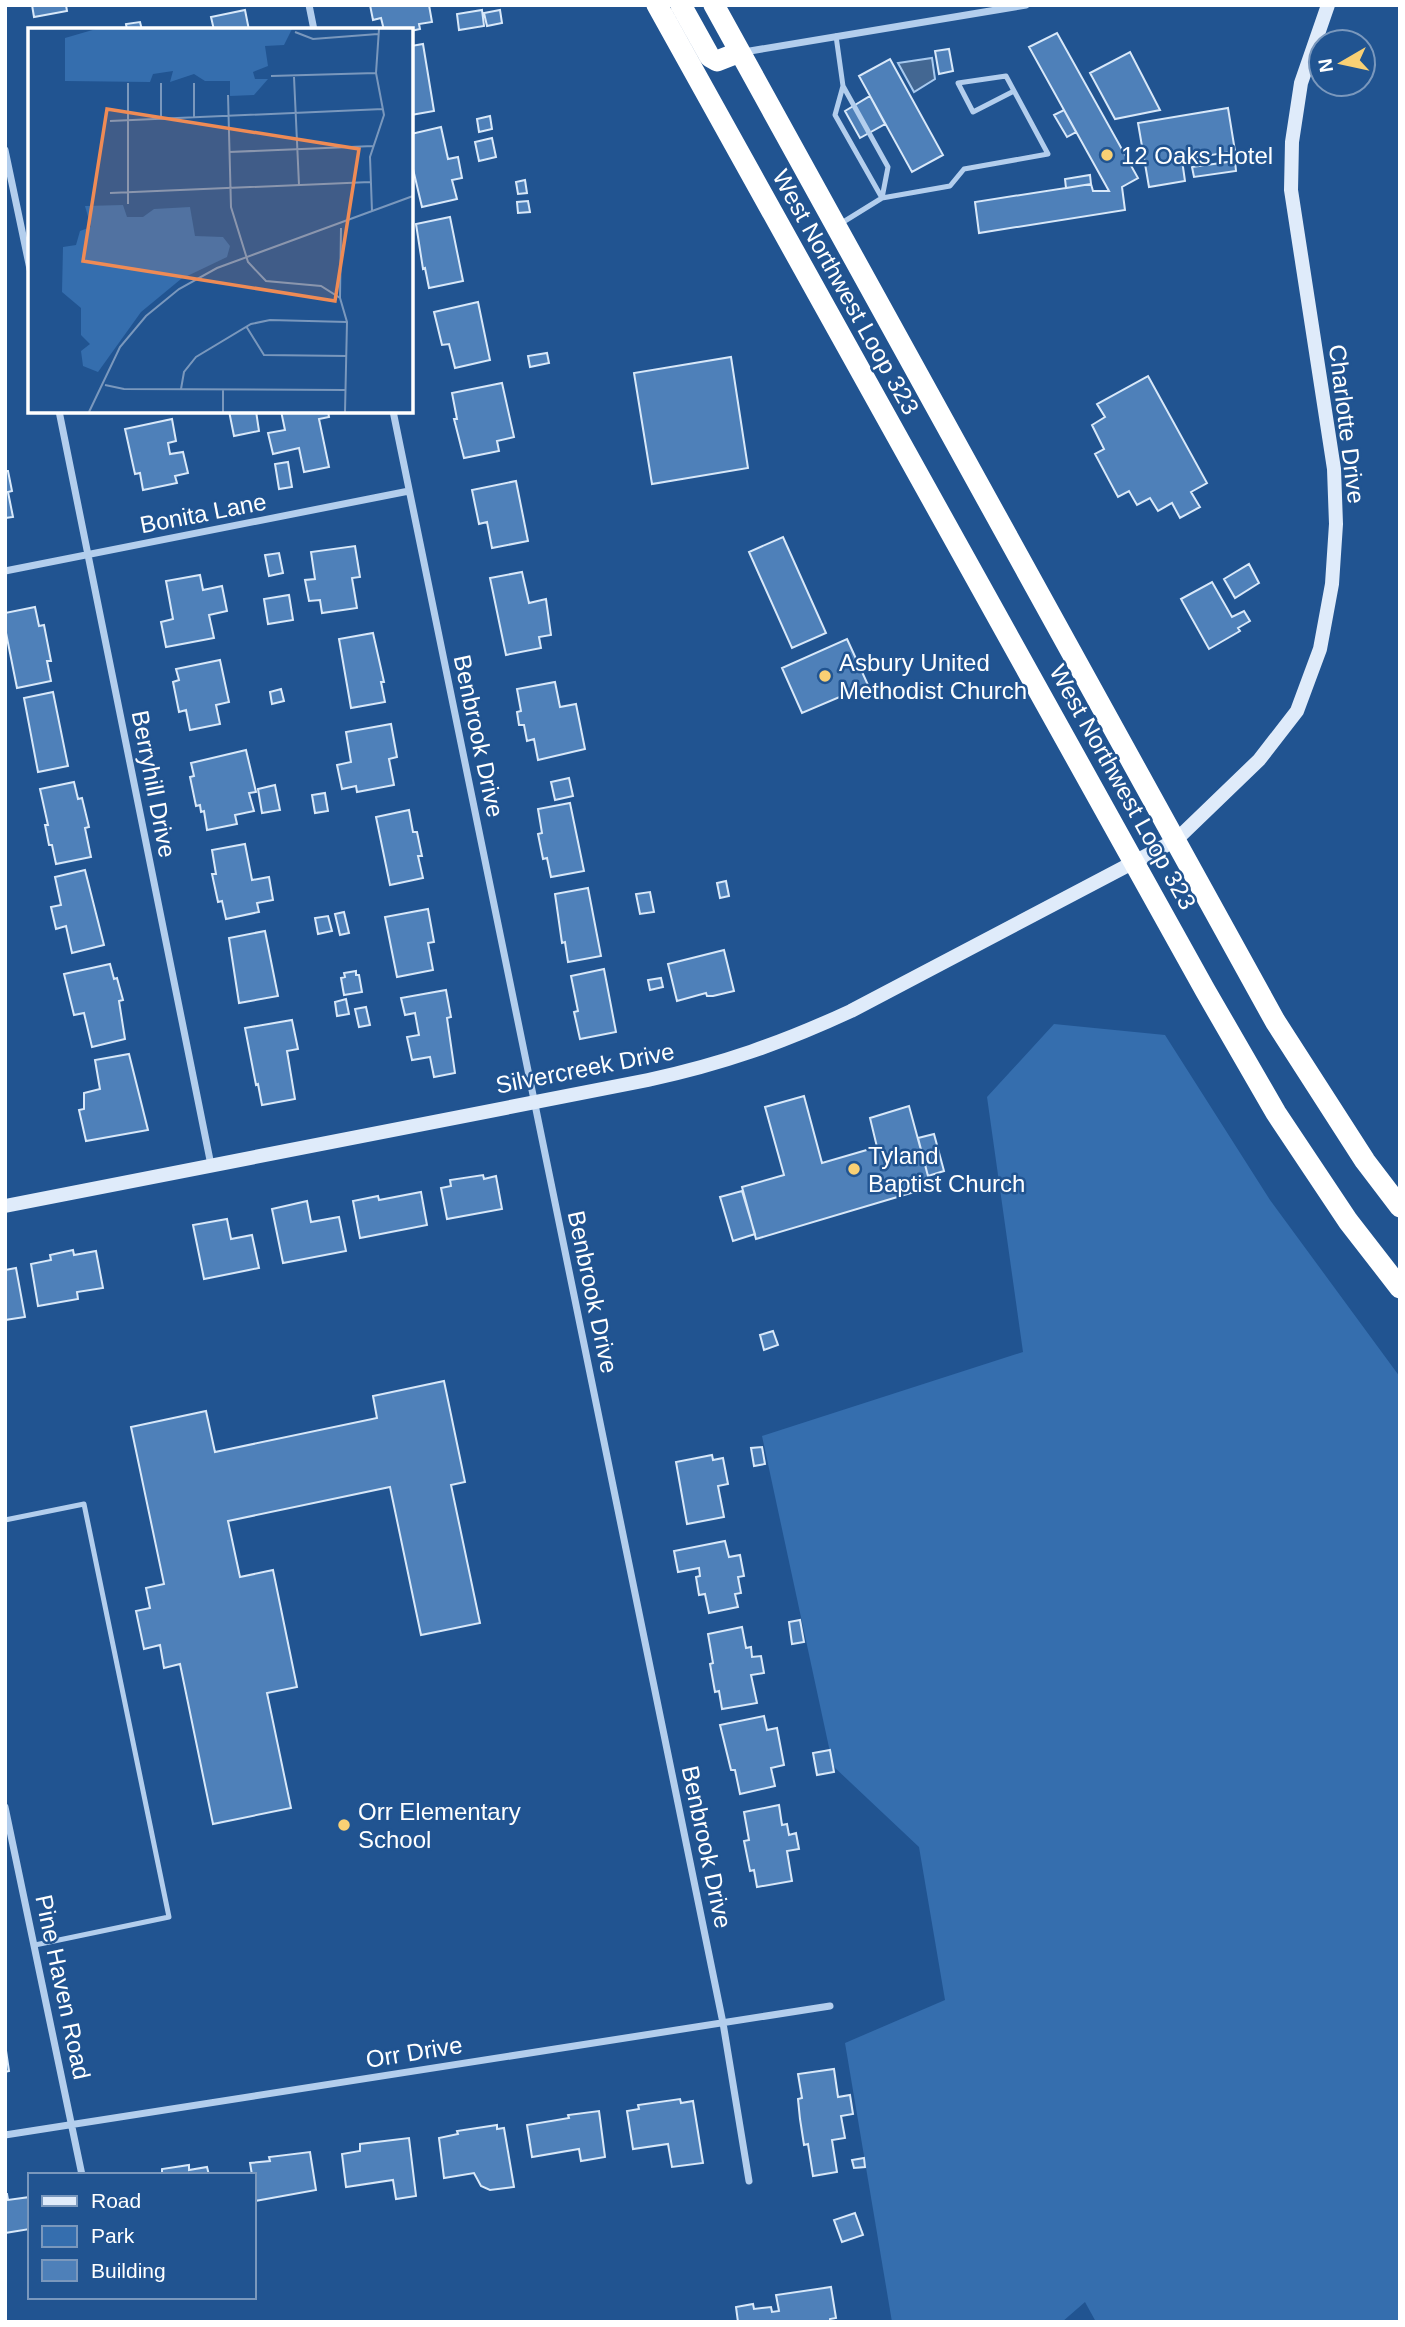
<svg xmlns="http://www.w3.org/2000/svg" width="1405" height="2327" font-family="Arial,sans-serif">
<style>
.green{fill:#356eae}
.water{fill:#436792;stroke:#a7c9ee;stroke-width:2}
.building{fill:#4e80b9;stroke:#d8e8f9;stroke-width:2}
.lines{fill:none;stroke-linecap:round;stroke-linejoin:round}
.lane{stroke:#b3ceed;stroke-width:5}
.street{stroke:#b3ceed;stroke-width:7}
.secondary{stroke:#dfebfa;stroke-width:14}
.highway{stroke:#fff;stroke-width:21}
.poi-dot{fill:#f9d074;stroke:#215491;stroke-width:2.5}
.labels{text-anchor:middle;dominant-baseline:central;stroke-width:5;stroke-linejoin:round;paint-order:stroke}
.poi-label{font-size:24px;fill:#fff;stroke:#215491;text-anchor:start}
.street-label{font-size:24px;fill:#fff;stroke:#215491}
.inset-road{fill:none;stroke:#7a98bd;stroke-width:2}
.view{fill:#ef8b55;fill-opacity:0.15;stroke:#ef8b55;stroke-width:3.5}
.inset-edge{fill:none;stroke:#fff;stroke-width:3.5}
</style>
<rect width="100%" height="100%" fill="#215491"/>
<!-- green -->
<path class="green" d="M1054,1024L1165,1035L1270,1200L1400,1377V2322H1096L1085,2302L1062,2322H892L845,2043L945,2000L919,1847L833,1766L762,1436L1023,1352L987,1097Z"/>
<!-- water -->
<path class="water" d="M932,58L935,79L914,92L898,63Z"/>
<!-- building -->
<path class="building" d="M32,5H66L67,11L34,17Z
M370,5H429L432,22L419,24L420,29L411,31L384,30L381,18L373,20Z
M245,10L249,30H214L211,17Z
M482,10L484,26L459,30L457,14Z
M500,10L502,23L487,26L484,13Z
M140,22L142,30H127L126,24Z
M1057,33L1138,178L1122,187L1125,210L979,233L975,202L1091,184L1093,191H1109L1029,47Z
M423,44L434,111L411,115V46Z
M949,49L953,71L939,74L935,51Z
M1130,52L1160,110L1115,119L1090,73Z
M890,59L943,155L912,172L859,76Z
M870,96L885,124L860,138L845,111Z
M1228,108L1235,151L1182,160L1185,181L1149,187L1138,123Z
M1064,110L1076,132L1067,137L1054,115Z
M490,116L492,129L479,132L477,119Z
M441,127L448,159L458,157L462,178L452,180L457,199L422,207L413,169H411V134Z
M492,138L496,157L479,161L475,142Z
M1235,161L1236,171L1194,177L1192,167Z
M1090,175L1091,184L1066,188L1065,179Z
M525,180L527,193L518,194L516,182Z
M528,201L530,212L518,213L517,202Z
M450,217L463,281L429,288L425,268L423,269L416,224Z
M478,302L490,360L455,368L449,344L442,345L434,312Z
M547,353L549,363L530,367L528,356Z
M731,357L748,468L652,484L634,373Z
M1148,376L1207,483L1191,492L1200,507L1180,518L1172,503L1158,511L1150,498L1137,505L1129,491L1118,497L1095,454L1104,449L1092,425L1105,417L1097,404Z
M502,383L514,437L497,441L499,451L464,458L454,419H457L452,393Z
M229,411H256L259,431L234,436Z
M281,411H328L329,417L319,419L329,467L304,472L299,448L273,454L268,433L285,430Z
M172,419L176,441L168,443L170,454L183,452L188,473L175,476L177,483L143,490L140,473L135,474L125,429Z
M288,462L292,487L279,489L275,464Z
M5,471H8L12,491L8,492L13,517L5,518Z
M516,481L528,541L492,548L487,522L479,524L472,490Z
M783,537L826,633L792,648L749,552Z
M355,546L360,577L352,578L357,608L322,613L320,600L309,601L305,580L315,579L311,552Z
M279,553L283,573L269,576L265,555Z
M1249,564L1259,583L1235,598L1224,579Z
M522,572L529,603L546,599L551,635L539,637L541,648L506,655L490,578Z
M200,575L203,590L222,586L227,611L209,615L214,638L166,647L161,622L173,619L166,581Z
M1212,582L1232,617L1244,611L1250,621L1238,628L1240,631L1209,649L1181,599Z
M289,595L293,620L268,624L264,599Z
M35,607L39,626L44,625L51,661H47L51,681L17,688L5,628V613Z
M373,633L384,682H381L385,702L351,708L339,639Z
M847,639L868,685L802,713L782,668Z
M220,660L229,702L216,705L220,724L190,730L186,710L179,712L173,682L179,680L176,669Z
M555,682L560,707L576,704L585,749L538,760L534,739L527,741L524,725H519L517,712L521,711L517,689Z
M281,689L284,701L272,704L270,692Z
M53,692L68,766L38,772L24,698Z
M391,724L397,757L389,759L394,785L357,792L356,786L342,789L337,765L351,762L346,732Z
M246,750L256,792L249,793L254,811L235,815L237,824L207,830L204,811L201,812L200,805L196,806L190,777L194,776L191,763Z
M569,778L573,796L555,800L551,782Z
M74,782L78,799L82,798L89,827L85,828L91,857L56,864L52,845H49L45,825H48L40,789Z
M275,785L280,810L262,813L258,789Z
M325,793L328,811L315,813L312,795Z
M570,803L584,871L551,877L547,858L543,859L538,834L542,833L538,809Z
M409,810L413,832H417L422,856H418L423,878L390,885L376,817Z
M245,844L252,880L269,877L273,900L257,903L259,912L226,919L222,901L218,902L212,874H216L212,850Z
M85,870L104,945L72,953L66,926L56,929L51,907L61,905L55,877Z
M726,881L729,896L720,898L717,883Z
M588,888L601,956L568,962L565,942L562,943L555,894Z
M650,892L654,912L640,914L636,894Z
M428,909L434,942L428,943L433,970L397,977L385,917Z
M344,912L349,933L340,935L335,914Z
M328,916L332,931L318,934L315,918Z
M265,931L278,996L239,1003L229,938Z
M724,950L734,991L713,996H707L706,993L677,1001L668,964Z
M110,964L114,979L117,978L123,1000L119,1001L125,1039L92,1047L84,1013L74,1015L64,974Z
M604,969L616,1032L580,1039L574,1012L578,1011L571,976Z
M356,971V975H359L362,992L344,995L341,978L345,977L344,973Z
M661,978L663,987L650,990L648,980Z
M446,990L451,1017L447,1018L455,1073L434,1077L430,1057L412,1060L407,1037L419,1035L415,1013L405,1015L401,998Z
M346,999L349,1014L337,1016L335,1002Z
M366,1007L370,1025L359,1027L355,1009Z
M292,1020L298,1049L287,1051L295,1099L262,1105L258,1084L256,1085L245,1028Z
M129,1054L148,1130L86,1141L79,1110L84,1109V1093L100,1089L95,1060Z
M804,1096L822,1163L877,1147L870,1118L909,1106L931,1187L756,1239L742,1187L784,1175L765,1107Z
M934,1134L944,1171L928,1176L918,1138Z
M483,1175L484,1179L496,1176L502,1209L447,1219L441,1188L451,1186L450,1180Z
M742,1191L755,1234L733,1241L720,1197Z
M421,1192L427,1225L360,1238L353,1201L378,1196L379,1200Z
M307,1201L311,1222L339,1217L346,1251L283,1263L272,1209Z
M227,1219L231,1239L252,1235L259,1268L204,1279L193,1225Z
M73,1250L74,1255L96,1251L103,1288L77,1292L78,1299L38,1306L31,1264L51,1260L50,1255Z
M16,1268L25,1317L5,1320V1270Z
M773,1331L778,1345L764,1350L760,1335Z
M444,1381L465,1482L451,1485L480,1623L421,1635L390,1487L228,1521L240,1577L273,1570L297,1687L267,1693L291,1808L213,1824L180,1664L164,1668L160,1645L144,1649L136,1611L150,1608L146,1588L164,1584L131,1427L206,1411L215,1452L377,1418L373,1396Z
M762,1447L765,1464L754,1466L751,1448Z
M712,1455L713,1460L723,1458L728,1484L718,1486L724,1517L687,1524L676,1462Z
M725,1541L729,1557L740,1555L744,1576L738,1577L741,1593L735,1594L738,1607L709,1613L705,1594L699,1595L696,1577L700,1576L699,1568L678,1572L674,1551Z
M800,1620L804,1642L792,1644L789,1622Z
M742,1627L746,1648L751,1647L752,1657L761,1656L764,1673L751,1675L757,1703L722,1709L719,1691L715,1692L710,1664L713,1663L708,1634Z
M764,1716L767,1730L777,1728L784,1765L771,1768L775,1786L740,1794L735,1770H731L720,1725Z
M830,1750L834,1772L817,1775L813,1753Z
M779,1805L782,1825L787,1824L789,1835L796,1833L799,1849L787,1851L792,1881L757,1887L754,1870L750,1871L744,1841L749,1840L744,1812Z
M5,2044L9,2071L5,2072Z
M834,2069L838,2097L850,2095L853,2114L841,2116L845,2138L832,2140L837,2172L813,2176L808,2144L804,2145L800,2119L798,2099L802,2098L798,2074Z
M680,2099L681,2103L693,2101L703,2163L672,2167L668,2144L633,2149L627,2111L639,2109L638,2105Z
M599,2111L605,2157L581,2161L579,2149L532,2157L527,2125L569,2118L568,2115Z
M497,2125V2129L504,2128L514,2187L490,2190L481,2186L474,2173L444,2178L439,2138L458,2134L457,2131Z
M409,2138L416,2196L396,2199L393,2180L346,2187L342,2154L360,2151V2144Z
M310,2152L316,2190L255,2201L254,2175H252L250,2163L270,2161L269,2157Z
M864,2158L865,2167L854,2168L852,2160Z
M189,2165V2170L207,2167L209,2175H159L162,2174V2169Z
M5,2194H7L8,2200L30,2197V2229L5,2233Z
M855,2213L863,2235L842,2242L834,2220Z
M831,2287L836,2318L830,2319V2322H738L736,2307L753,2304L754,2309L771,2307L772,2312L779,2311L776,2295Z"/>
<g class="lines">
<!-- lane -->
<path class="lane" d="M836,36L843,86L888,167L882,198
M843,86L835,115L882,198
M840,224L882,198L950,186L964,169L1048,154L1006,76L958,83L973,112L1014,91
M5,1520L84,1504L169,1917L35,1945"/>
<!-- street -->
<path class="street" d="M309,5L314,30
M744,52L1026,5
M5,150L30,269
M59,411L211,1165
M393,411L723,2023L749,2181
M5,571L409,491
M5,1807L82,2175
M5,2135L830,2006"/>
<!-- secondary -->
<path class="secondary" d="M5,1206L648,1080C722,1064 782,1043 851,1011L1176,840L1259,760L1297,711L1320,649L1332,584L1336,524L1334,469L1291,190L1292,142L1301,83L1328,5"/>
<!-- highway -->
<path class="highway" d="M657,5L1205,990L1276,1113L1348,1221L1400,1288
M681,5L710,57L717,61L740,52
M714,5L1275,1021L1365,1161L1400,1207"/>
</g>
<!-- markers -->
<g class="poi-dot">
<circle cx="1107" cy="155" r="7"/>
<circle cx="825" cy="676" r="7"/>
<circle cx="854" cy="1169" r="7"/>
<circle cx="344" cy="1825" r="7"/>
</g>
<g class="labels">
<!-- poi labels -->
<g class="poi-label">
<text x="1121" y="155">12 Oaks Hotel</text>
<text x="839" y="662">Asbury United<tspan x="839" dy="28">Methodist Church</tspan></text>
<text x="868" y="1155">Tyland<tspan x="868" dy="28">Baptist Church</tspan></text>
<text x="358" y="1811">Orr Elementary<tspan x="358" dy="28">School</tspan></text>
</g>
<!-- street labels -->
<g class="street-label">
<text transform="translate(846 292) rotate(61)">West Northwest Loop 323</text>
<text transform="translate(1347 424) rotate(83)">Charlotte Drive</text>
<text transform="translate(203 513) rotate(-11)">Bonita Lane</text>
<text transform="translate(479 736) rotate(78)">Benbrook Drive</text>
<text transform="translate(154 784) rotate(79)">Berryhill Drive</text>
<text transform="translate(1123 787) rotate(61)">West Northwest Loop 323</text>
<text transform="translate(585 1068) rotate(-11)">Silvercreek Drive</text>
<text transform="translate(593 1292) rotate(78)">Benbrook Drive</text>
<text transform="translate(707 1847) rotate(78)">Benbrook Drive</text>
<text transform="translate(63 1987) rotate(78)">Pine Haven Road</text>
<text transform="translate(414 2052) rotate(-9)">Orr Drive</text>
</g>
</g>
<!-- overview -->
<g transform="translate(28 28)">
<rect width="385" height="385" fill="#215491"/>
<path d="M68,1H264L256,17L237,18L240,38L225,44L227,51H240L226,67L202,68V53H177L166,46L142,54L145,43L125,46L122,54L37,53V10ZM95,177L99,189H115L126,181L162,179L167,208L195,209L202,218L199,229L153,251L113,284L70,344L55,338L53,323L62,316L53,307V280L34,264L35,219L48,217L52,203L63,199L57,178Z" fill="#356eae"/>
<path class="inset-road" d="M267,4L285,11L350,6M243,48L348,45M266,49L271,157M133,55V91M166,55V89M200,67L203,179L220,234L238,253L293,258L312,270L319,294L317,384M82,93L355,81M201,124L345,118M82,165L342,154M100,176V55M344,183L342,129L356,87L348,45L351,1M312,270L313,200M218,298L236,327L319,328M77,357L96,361L317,362M153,361L156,344L168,329L223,296L242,292L319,294M195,361V384M61,384L92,319L118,288L151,261L189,240L385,168"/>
<path class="view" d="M79,81L331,121L307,273L55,233Z"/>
<rect width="385" height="385" class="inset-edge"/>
</g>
<!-- border -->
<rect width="1405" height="2327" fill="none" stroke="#ffffff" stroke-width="14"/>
<!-- legend -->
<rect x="28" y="2173" width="228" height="126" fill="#215491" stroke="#7a98bd" stroke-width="2"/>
<rect x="42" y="2196" width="35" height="10" fill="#dfebfa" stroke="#7a98bd" stroke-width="2"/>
<text x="91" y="2208" font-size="21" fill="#ffffff">Road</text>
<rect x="42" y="2226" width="35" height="21" fill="#356eae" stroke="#7a98bd" stroke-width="2"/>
<text x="91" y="2243" font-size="21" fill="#ffffff">Park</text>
<rect x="42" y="2260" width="35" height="21" fill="#4e80b9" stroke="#7a98bd" stroke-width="2"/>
<text x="91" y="2278" font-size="21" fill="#ffffff">Building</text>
<!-- north arrow -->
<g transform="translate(1342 63) rotate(261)"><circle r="33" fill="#215491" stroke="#7a98bd" stroke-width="2"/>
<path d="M0-5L12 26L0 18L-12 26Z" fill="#f9d074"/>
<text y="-10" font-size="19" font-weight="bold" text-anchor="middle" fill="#ffffff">N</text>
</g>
</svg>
